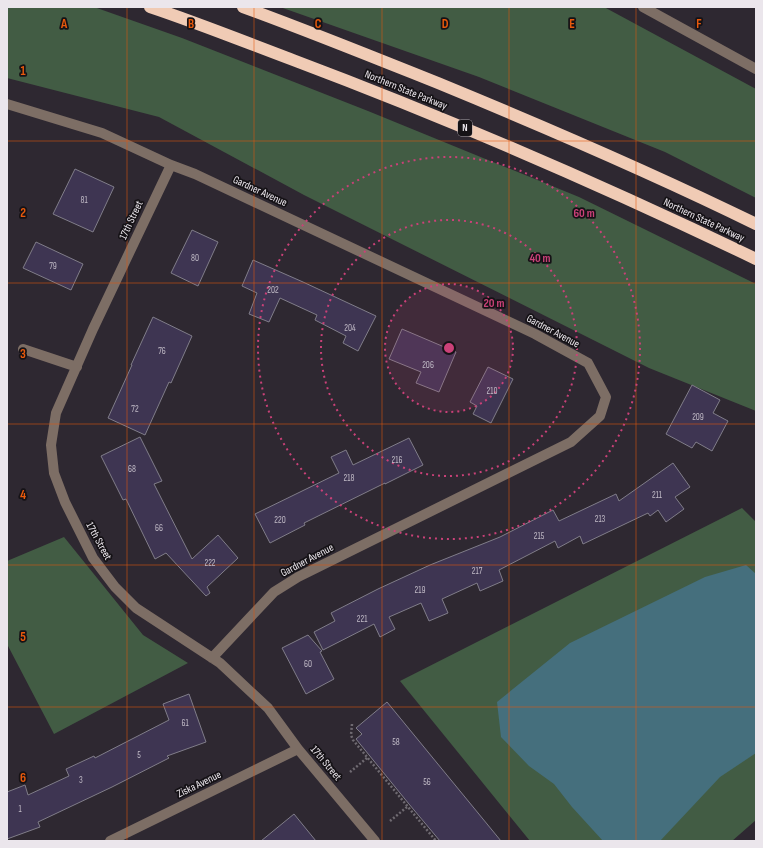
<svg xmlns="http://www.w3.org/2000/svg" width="763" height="848" font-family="'Sofia Sans Condensed',sans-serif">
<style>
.green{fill:#425c44}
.water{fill:#456f7d}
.building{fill:#3e3552;stroke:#807d89}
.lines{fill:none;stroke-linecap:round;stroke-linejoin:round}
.path{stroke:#6f6a71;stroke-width:2.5;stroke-dasharray:2 2;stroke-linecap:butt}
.minor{stroke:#7d6e65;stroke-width:10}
.highway{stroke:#f0cbb5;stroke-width:12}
.grid{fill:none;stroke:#e8590c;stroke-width:1;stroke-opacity:0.55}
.ring{fill:none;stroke:#ca4178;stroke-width:2;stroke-dasharray:2 4}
.labels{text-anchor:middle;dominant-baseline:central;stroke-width:3.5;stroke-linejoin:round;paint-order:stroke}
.number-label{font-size:9px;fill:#c0bac6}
.shield{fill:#151216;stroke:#aba6ac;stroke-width:1}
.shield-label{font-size:10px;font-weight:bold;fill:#ebe6ec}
.street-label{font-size:11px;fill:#ebe6ec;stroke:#151216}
.grid-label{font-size:13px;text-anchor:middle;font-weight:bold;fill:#e8590c;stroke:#151216;stroke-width:3.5;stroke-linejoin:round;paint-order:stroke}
.centre{fill:#ca4178;stroke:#151216;stroke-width:2}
.ring-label{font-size:12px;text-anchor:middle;font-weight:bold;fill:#ca4178;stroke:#151216;stroke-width:3.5;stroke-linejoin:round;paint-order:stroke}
</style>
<rect width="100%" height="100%" fill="#2e2831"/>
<!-- green -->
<path class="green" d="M7,7H94L182,38L368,111L579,197L756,284V411L649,368L304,195L159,117L7,78Z
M280,7H604L756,89V198L665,152L479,77Z
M742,508L756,522V820L732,841H530L400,681Z
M64,537L143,635L188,663L54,734L7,644V561Z"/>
<!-- water -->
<path class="water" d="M746,565L756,574V753L720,777L660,841H603L572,807L554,784L529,766L501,737L497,702L570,643L705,577Z"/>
<!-- building -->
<path class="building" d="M75,169L114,187L93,232L53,214Z
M192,230L218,242L198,286L171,273Z
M36,242L83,264L71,290L23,268Z
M253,260L303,282L376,316L358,351L343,343L346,336L315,320L317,315L280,298L269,322L249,314L257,293L242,286Z
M153,317L192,336L171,383L169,382L145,435L108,418L132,365H131Z
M402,329L456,352L439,392L416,383L421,372L389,359Z
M488,367L513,379L491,423L473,414L477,406L470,402Z
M692,385L720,400L713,413L728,421L712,451L696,442L692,448L666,434Z
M140,437L162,481L154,484L192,559L218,535L238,558L207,587L210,593L206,596L166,553L155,559L126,499L123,500L101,456Z
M409,438L423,465L385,484V483L304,523L305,525L270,543L255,514L339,473L331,457L346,450L353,465Z
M673,463L690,487L675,497L684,509L666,522L658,510L650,516L648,513L583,544L580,536L558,548L555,541L499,570L503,581L480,591L477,583L442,599L448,613L429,621L421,603L389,617L395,629L380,637L374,624L323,650L314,632L335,621L331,613L378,589L430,565L500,537L553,510L559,521L616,494L619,501Z
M308,635L322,651L320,652L334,679L306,694L282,648Z
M189,694L206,742L167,756L169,758L112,787L38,822L40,827L7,839V792L25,785L28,795L69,776L66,769L94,756L95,758L169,720L163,704Z
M387,702L501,841H440L409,804L356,739L362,734L356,728Z
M294,814L316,841H261Z"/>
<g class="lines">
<!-- path -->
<path class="path" d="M352,724L351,735L353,740L436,841
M350,772L367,758
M390,821L407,807"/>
<!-- minor -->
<path class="minor" d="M643,7L756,69
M7,104L102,133L171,165L195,174L535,334L588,363L606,397L600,416L571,442L298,577L274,592L212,658
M171,165L93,329L56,413L51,445L54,473L65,502L93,558L115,587L136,608L220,663L268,708L298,749L375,841
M23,349L77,367
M110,841L298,749"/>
<!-- highway -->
<path class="highway" d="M150,7C198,23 245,42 293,60C450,119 604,186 756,259
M243,7C309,31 373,57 438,83C545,127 652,173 756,224"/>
</g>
<!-- grid -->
<path class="grid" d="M127,7V841M254,7V841M382,7V841M509,7V841M636,7V841M7,141H756M7,283H756M7,424H756M7,565H756M7,707H756"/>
<!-- distance rings -->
<circle cx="449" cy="348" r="64" fill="#ca4178" fill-opacity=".12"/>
<g class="ring">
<circle cx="449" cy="348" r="64"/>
<circle cx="449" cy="348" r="128"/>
<circle cx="449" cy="348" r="191"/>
</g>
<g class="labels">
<!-- number labels -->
<g class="number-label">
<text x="84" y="200">81</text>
<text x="195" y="258">80</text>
<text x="53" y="266">79</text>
<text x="273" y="290">202</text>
<text x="350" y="328">204</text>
<text x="162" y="351">76</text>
<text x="428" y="365">206</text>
<text x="492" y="391">210</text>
<text x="135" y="409">72</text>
<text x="698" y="417">209</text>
<text x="397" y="460">216</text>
<text x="132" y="469">68</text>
<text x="349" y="478">218</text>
<text x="657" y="495">211</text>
<text x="600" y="519">213</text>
<text x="280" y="520">220</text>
<text x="159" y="528">66</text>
<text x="539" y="536">215</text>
<text x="210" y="563">222</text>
<text x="477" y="571">217</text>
<text x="420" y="590">219</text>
<text x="362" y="619">221</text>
<text x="308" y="664">60</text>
<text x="185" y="723">61</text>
<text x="396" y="742">58</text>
<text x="139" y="755">5</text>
<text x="81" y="780">3</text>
<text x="427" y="782">56</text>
<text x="20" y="809">1</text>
</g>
<!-- shield labels -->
<rect class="shield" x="458" y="120" width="14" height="16" rx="3"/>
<g class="shield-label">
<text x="465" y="128">N</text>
</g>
<!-- street labels -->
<g class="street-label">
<text transform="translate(406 90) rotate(22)">Northern State Parkway</text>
<text transform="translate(260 191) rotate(25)">Gardner Avenue</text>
<text transform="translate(131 220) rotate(-65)">17th Street</text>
<text transform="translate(704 220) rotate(25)">Northern State Parkway</text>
<text transform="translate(553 331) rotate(28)">Gardner Avenue</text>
<text transform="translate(99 541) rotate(61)">17th Street</text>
<text transform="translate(307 560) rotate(-28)">Gardner Avenue</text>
<text transform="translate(326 763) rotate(50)">17th Street</text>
<text transform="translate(199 784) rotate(-26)">Ziska Avenue</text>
</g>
</g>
<g class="grid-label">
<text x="64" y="28">A</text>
<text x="191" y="28">B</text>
<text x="318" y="28">C</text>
<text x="445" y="28">D</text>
<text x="572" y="28">E</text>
<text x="699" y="28">F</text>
<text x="23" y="75">1</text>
<text x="23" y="217">2</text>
<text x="23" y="358">3</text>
<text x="23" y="499">4</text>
<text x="23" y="641">5</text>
<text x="23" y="782">6</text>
</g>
<circle cx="449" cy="348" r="6" class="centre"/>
<g class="ring-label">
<text x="584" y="217">60 m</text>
<text x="540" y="262">40 m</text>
<text x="494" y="307">20 m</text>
</g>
<!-- border -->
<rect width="763" height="848" fill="none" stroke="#ebe6ec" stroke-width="16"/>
</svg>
